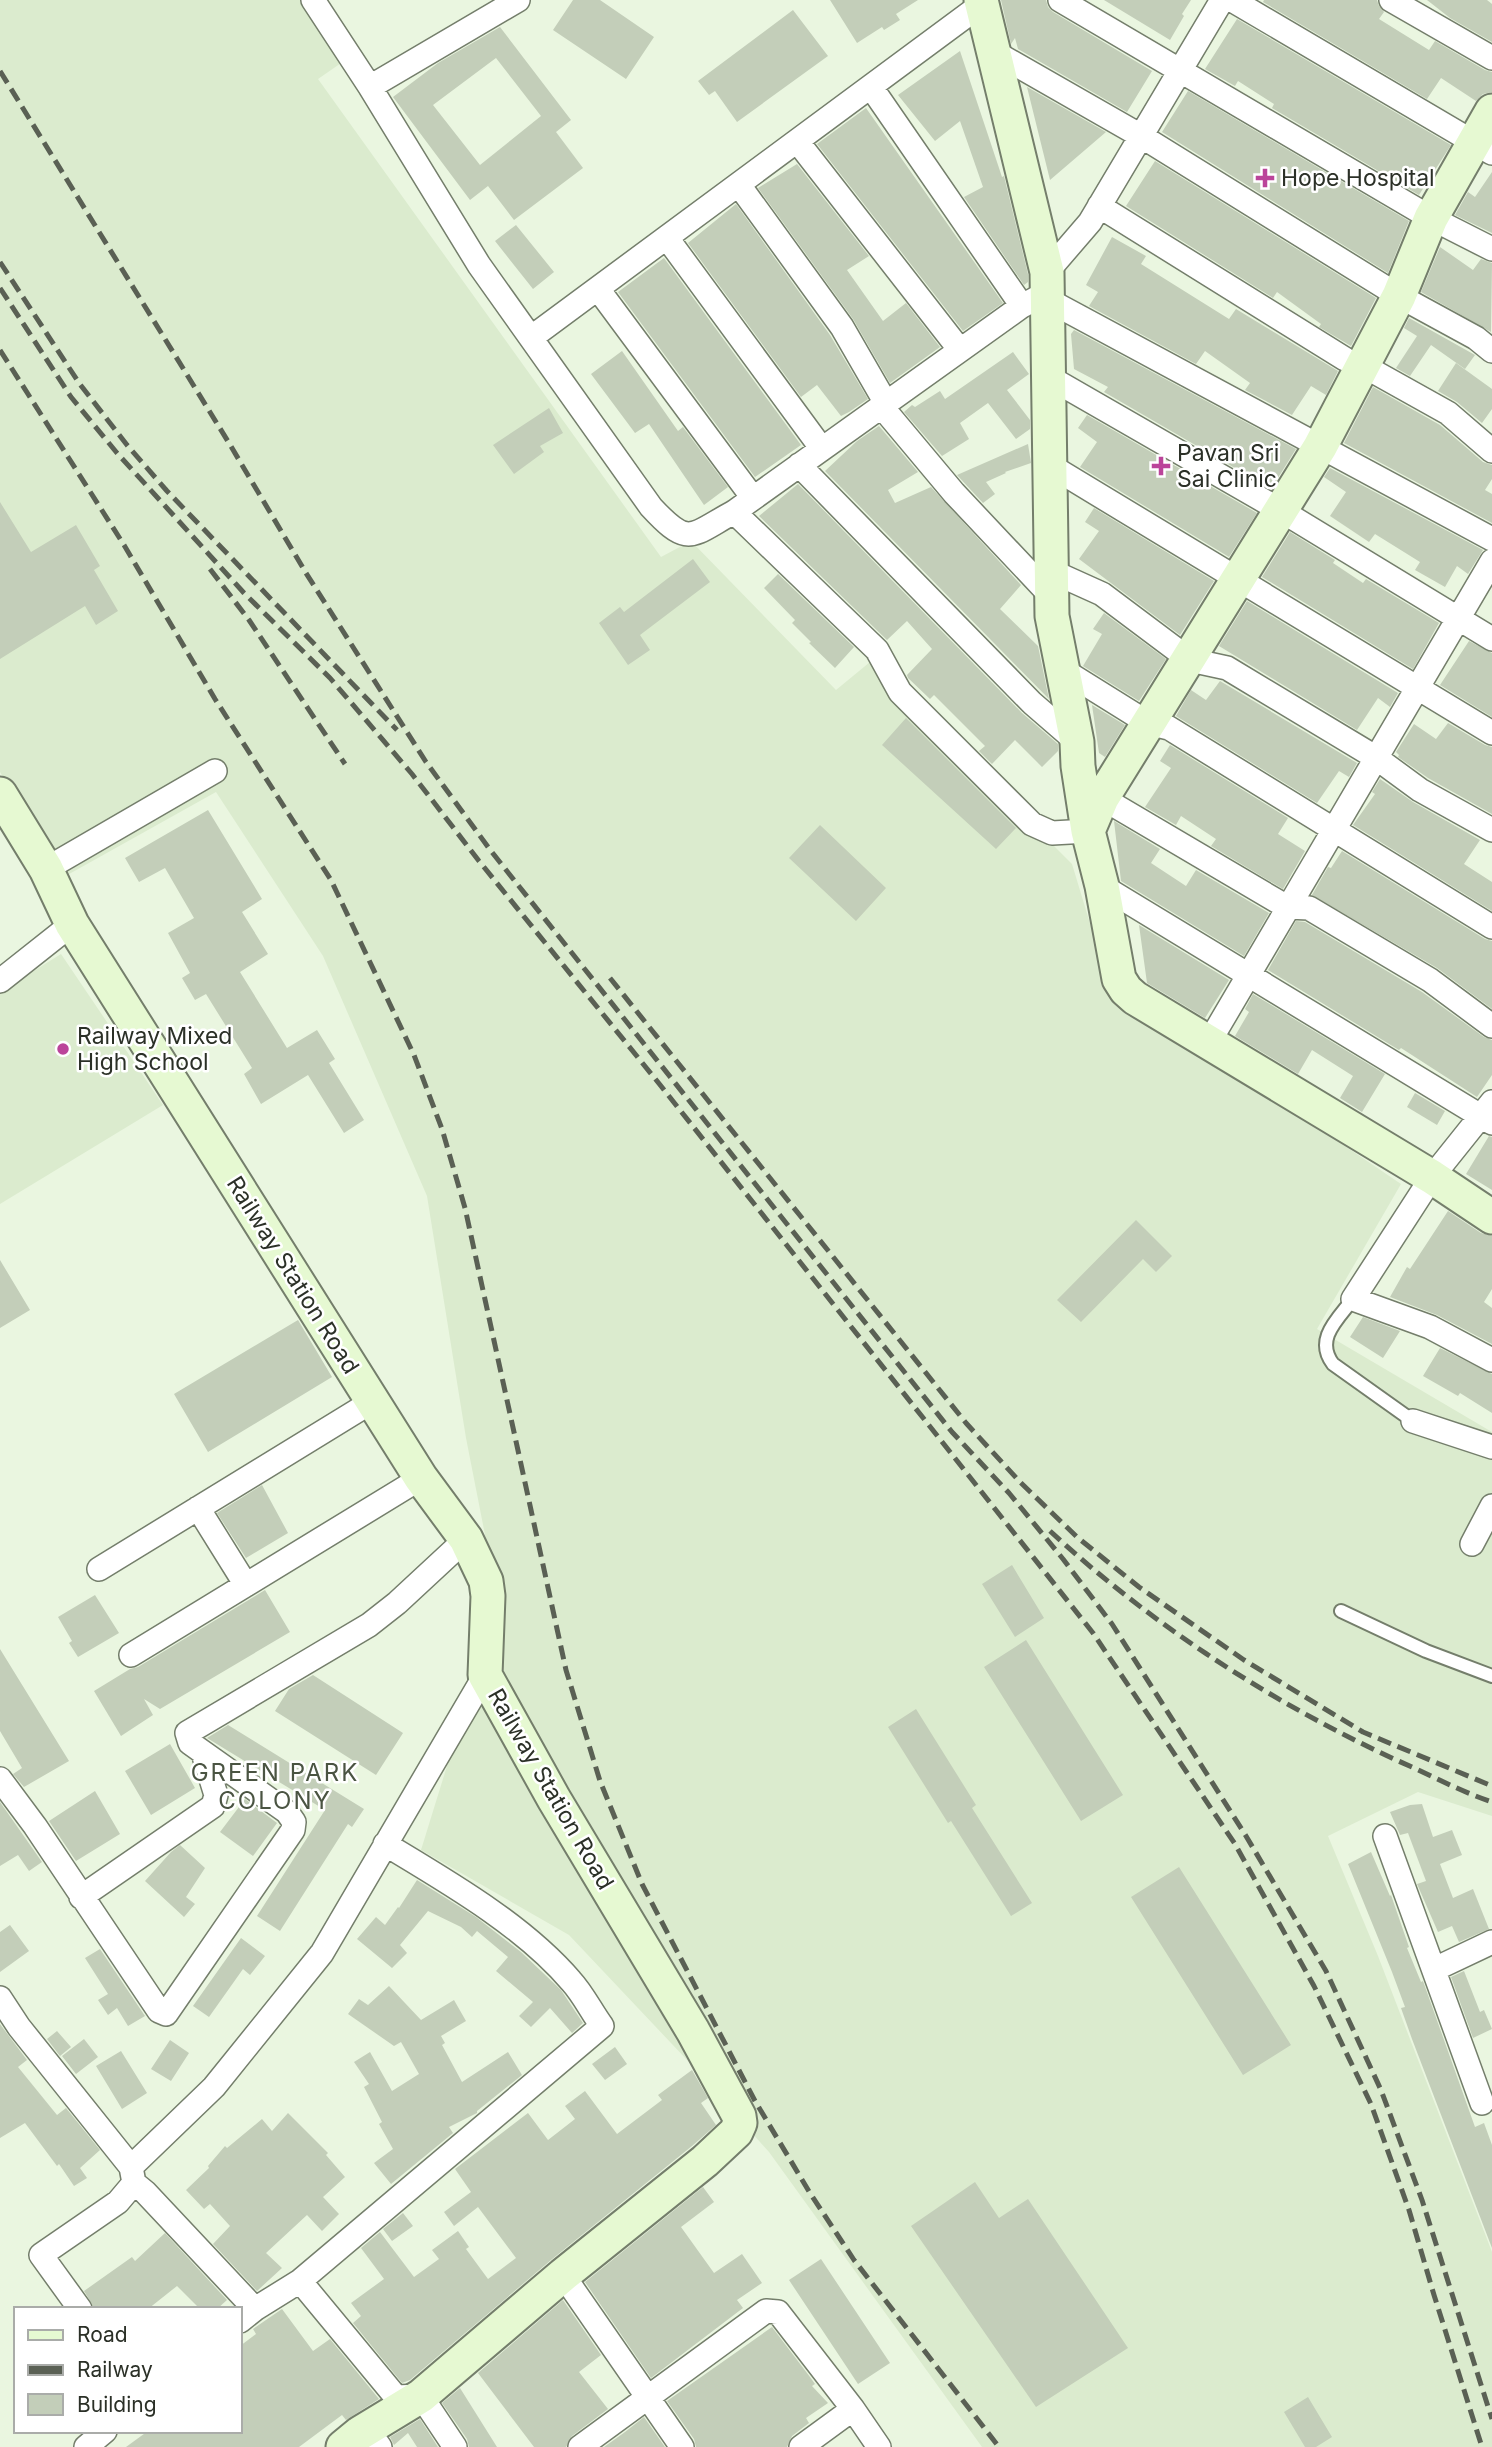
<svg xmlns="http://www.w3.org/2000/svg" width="1492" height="2447" font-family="Inter,sans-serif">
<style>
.built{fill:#dbebce}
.building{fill:#c3ceb9;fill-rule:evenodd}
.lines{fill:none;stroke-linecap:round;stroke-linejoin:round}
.lane-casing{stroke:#747e6b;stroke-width:16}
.street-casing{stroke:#747e6b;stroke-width:26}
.secondary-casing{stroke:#747e6b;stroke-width:37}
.lane{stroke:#fff;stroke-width:12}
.street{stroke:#fff;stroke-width:23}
.secondary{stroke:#e6f9d2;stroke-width:33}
.rail{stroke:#5a6054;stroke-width:5;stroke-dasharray:14 7;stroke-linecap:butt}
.poi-dot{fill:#bb449a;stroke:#fff;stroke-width:2.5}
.labels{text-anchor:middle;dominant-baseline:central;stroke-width:5;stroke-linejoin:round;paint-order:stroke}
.poi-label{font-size:23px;fill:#2b3027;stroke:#fff;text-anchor:start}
.street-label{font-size:23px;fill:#2b3027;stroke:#fff}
.neighbourhood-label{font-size:24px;letter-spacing:2px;fill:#4a5442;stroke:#fff}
</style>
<rect width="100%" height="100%" fill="#eaf6e0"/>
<!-- built -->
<path class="built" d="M0,0H328L360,50L318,79L661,557L691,541L836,690L870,662L1072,864L1109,986L1401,1184L1317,1329L1492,1432V1816L1418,1792L1328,1836L1378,1956L1492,2252V2447H982L769,2152L688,2061L569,1935L421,1850L498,1601L466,1438L427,1196L323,956L216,792L62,878L0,772Z
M61,954L163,1105L0,1204V992Z"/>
<!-- building -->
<path class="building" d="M573,0H600L654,37L626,79L553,30Z
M830,0H918L896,14L900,20L884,30L882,27L857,43Z
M1001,0H1046L1048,7L1053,12L1152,71L1127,112L1018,49L1015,38L1011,44Z
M1104,0H1191L1182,14L1184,16L1170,40Z
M1264,0H1377L1379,6L1384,12L1379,19L1429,50L1435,41L1485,70L1492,72V92L1483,94L1476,101L1441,78L1427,99L1263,2Z
M1427,0H1487L1492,4V42L1450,18Z
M793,10L828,56L737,122L715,91L709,95L698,81Z
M1237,19L1451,145L1419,195L1272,108L1274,104L1238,81L1235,86L1205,69Z
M500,27L571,120L556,132L583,168L514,220L488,186L470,200L393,97L438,63ZM496,58L541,116L480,165L433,105Z
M960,51L1002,177L1004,176L1028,274V282L1024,285L964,197L983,187L960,121L935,141L898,95Z
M1027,87L1106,132L1050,180Z
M1188,91L1409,221L1388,273L1162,132Z
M866,108L1003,303L963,331L817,144Z
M1155,161L1376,298L1351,346L1319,327L1321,324L1277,292L1273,298L1126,206Z
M797,164L869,256L847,270L883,321L906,303L940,347L890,383L853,319L758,188Z
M1492,172V233L1455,215L1468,192L1475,197Z
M736,204L830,335L868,399L849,412L841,416L817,385L801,397L688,243Z
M516,225L554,272L533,289L495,241Z
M1112,237L1146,256L1141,264L1229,319L1236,309L1338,371L1326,395L1311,386L1292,415L1245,390L1250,383L1205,351L1196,364L1089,306L1098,292L1086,285Z
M1440,247L1473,270L1481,259L1492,263L1491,332L1421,292Z
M664,258L801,445L755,477L618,292Z
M1409,318L1475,355L1465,369L1431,345L1410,376L1396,368L1417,336L1404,328Z
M1074,330L1296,449L1271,489L1104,392L1108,387L1074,369L1071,334Z
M622,351L678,431L683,427L728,487L704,505L649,424L635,433L591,374Z
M1013,352L1029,374L1007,390L1030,420V429L1016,439L988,403L960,423L969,439L942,456L904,412L912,405L915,407L940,391L945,399Z
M1456,363L1492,389V409L1482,423L1457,402L1438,391Z
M1373,387L1440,425L1483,462L1492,465V479L1485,490L1492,494V523L1344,443Z
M549,408L563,433L540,446L544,452L514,474L493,445Z
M1087,415L1257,513L1229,557L1080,467L1097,442L1078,428Z
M879,426L918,472L888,490L895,503L931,487L1021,585L1000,609L1038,646L1049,699L825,471L857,441Z
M1028,444L1031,463L1005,472L1006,473L986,482L995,494L983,503L957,475Z
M1330,468L1483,550L1468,574L1457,566L1445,587L1415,570L1420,562L1375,534L1369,542L1330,516L1346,492L1324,477Z
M798,484L1022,713L1058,744V751L1042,767L1015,740L992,764L979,751L985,746L934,695L930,699L908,678L907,675L932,649L907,621L887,640L759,516Z
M0,502L31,552L76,525L100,566L94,570L118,611L96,625L85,606L0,659Z
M1094,508L1214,581L1180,635L1079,559L1099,531L1085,522Z
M1290,532L1335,560L1333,563L1363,583L1366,579L1439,623L1413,669L1262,577Z
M693,559L710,582L640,635L650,650L628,665L599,623L620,607L624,612Z
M778,574L854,647L835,668L809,643L811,642L792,623L795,620L764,588Z
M1247,601L1398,693L1390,707L1378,698L1357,730L1219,646Z
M1104,613L1166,659L1139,701L1083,666L1102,634L1093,629Z
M1469,641L1492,653V717L1440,685Z
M1220,681L1357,763L1349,777L1339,771L1317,803L1176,716L1191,690L1206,700Z
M1092,705L1125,725L1105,757L1099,753Z
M906,718L1016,828L996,849L882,745Z
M1448,723L1485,745L1492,747V814L1428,778L1398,757L1399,755L1396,752L1414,724L1436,739Z
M1170,745L1288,818L1278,834L1305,851L1283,889L1211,846L1216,839L1181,816L1176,825L1145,807L1171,768L1160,761Z
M1380,779L1413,802L1480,840L1464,864L1492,882V911L1353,825L1375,794L1372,792Z
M208,810L262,899L242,912L268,954L240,972L287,1048L317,1030L335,1059L329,1063L364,1120L344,1133L308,1075L261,1104L244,1074L252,1068L206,994L195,1000L182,978L190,973L168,933L194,918L165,868L139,882L125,858Z
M1114,821L1160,849L1151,863L1186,886L1196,870L1269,913L1244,956L1121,881Z
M820,825L886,888L856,921L789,858Z
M1342,851L1485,939L1492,941V1009L1437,968L1312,895L1328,867L1331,868Z
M1296,921L1305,922L1422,992L1484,1037L1492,1040V1075L1477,1097L1401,1048L1399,1050L1268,970Z
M1139,925L1229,980L1205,1018L1147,983Z
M1253,994L1385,1074L1362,1112L1340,1098L1353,1076L1312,1050L1298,1074L1235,1036L1249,1012L1245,1009Z
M1415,1093L1445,1111L1437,1125L1407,1107Z
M1489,1136L1492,1137V1190L1466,1174Z
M1448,1211L1481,1233L1492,1236V1289L1484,1302L1492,1308V1344L1437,1315L1390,1297L1407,1267L1410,1269Z
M1136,1220L1172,1256L1156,1272L1143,1259L1081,1322L1057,1300Z
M0,1260L30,1310L0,1328Z
M1363,1317L1400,1331L1383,1358L1350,1337Z
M298,1320L332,1377L208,1452L174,1394Z
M1440,1348L1492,1374V1413L1460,1393L1458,1396L1423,1376Z
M262,1485L288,1533L246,1558L217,1513Z
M1012,1565L1044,1618L1015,1637L982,1584Z
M265,1590L290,1632L160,1709L144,1699L153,1715L121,1736L94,1691L130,1669L138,1667Z
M95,1595L119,1633L78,1657L69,1643L72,1641L58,1617Z
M1026,1640L1123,1795L1081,1821L984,1667Z
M0,1649L69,1761L24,1787L13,1774L22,1768L0,1731Z
M313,1675L403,1733L376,1775L275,1711L289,1689Z
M916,1709L976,1805L972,1808L1032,1903L1011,1916L951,1821L948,1823L888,1727Z
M228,1725L364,1809L352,1827L348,1824L280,1931L257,1916L325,1810L207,1738Z
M170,1744L195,1788L151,1815L125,1771Z
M95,1791L120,1834L76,1861L49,1821Z
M245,1799L277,1823L253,1856L220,1832Z
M0,1802L42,1862L29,1871L18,1855L0,1866Z
M1422,1804L1433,1837L1452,1830L1462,1855L1440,1864L1453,1898L1473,1889L1489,1929L1459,1942L1452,1926L1438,1932L1417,1884L1426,1881L1408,1833L1400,1835L1390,1812L1410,1805Z
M180,1845L205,1868L186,1897L195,1904L184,1917L145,1881L171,1852Z
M1371,1852L1390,1896L1391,1895L1409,1947L1407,1948L1421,1982L1423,1981L1475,2127L1484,2123L1492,2145V2248L1412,2039L1401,2008L1405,2007L1392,1972L1348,1864Z
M1179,1867L1291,2045L1243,2075L1131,1897Z
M417,1880L476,1917L521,1952L561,1990L583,2023L572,2033L550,2008L531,2027L519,2016L533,2002L496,1971L508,1957L477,1931L472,1937L461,1927L428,1911L400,1945L407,1953L392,1968L357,1939L376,1917L385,1925L398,1907L399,1908Z
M10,1925L29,1951L0,1972V1932Z
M241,1938L265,1956L250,1975L243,1969L209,2017L193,2006Z
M100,1949L145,2016L128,2026L117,2008L108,2015L98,2000L108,1994L85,1958Z
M1464,1971L1480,2012L1484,2010L1492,2029L1473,2038L1451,1977Z
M389,1986L421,2020L454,2000L466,2021L441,2036L445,2043L442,2045L462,2082L508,2052L522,2075L477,2111V2113L449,2127L453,2133L391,2184L374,2163L393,2149L379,2124L382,2122L364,2087L369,2084L354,2062L370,2052L392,2091L419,2074L401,2042L394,2046L348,2014L359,1999L368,2005Z
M0,2024L27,2060L18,2067L57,2115L66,2108L100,2150L80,2168L87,2178L74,2186L59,2164L57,2166L25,2123L0,2138Z
M57,2031L71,2047L60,2056L47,2039Z
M84,2039L98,2057L76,2074L62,2056Z
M170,2040L189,2053L171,2081L151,2069Z
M615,2047L627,2064L605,2080L592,2064Z
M121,2051L147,2093L122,2109L96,2066Z
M692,2070L708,2098L701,2103L716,2125L692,2146L551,2260L410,2380L402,2383L353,2323L361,2316L351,2303L384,2279L361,2248L380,2232L414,2277L439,2259L432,2250L458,2231L469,2247L466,2249L488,2279L516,2258L478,2207L454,2226L444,2212L471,2192L455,2169L528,2113L548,2140L575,2119L565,2106L585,2091L617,2134L662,2100L658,2095Z
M288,2113L328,2153L326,2155L345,2177L323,2197L339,2214L322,2231L307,2215L266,2253L282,2268L257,2291L213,2244L230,2226L210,2204L204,2209L186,2190L209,2168L208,2166L225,2146L227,2148L262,2119L272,2131Z
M975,2182L999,2218L1028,2199L1128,2348L1036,2407L911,2226Z
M703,2187L714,2202L681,2227L714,2273L742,2254L762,2283L737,2300L743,2308L651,2378L585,2282Z
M403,2213L413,2226L392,2241L383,2229Z
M165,2233L227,2300L217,2309H200L177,2286L148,2309H95L84,2291L132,2257L135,2261Z
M821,2259L890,2363L858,2384L789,2280Z
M563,2300L601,2355L579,2372L608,2409L572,2436L566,2447H534L478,2373Z
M282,2309L313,2351L330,2339L379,2399L346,2420L342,2415L299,2447H126L148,2431H240V2346L256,2334L253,2329Z
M772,2327L810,2377L815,2384L812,2386L828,2403L806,2418L809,2423L792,2436L787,2447H696L694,2439L667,2401Z
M460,2388L497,2447H469L467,2439L442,2403Z
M1308,2397L1332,2437L1316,2447H1305L1284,2412Z
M644,2417L665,2447H604L625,2432Z
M420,2419L438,2447H417L408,2433L394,2445L390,2437Z"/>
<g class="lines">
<defs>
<path id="lane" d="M1353,1299C1338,1319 1314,1339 1333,1364L1413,1421
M1341,1611L1426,1651L1492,1676"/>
<path id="street" d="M313,0L370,87L479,265L651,507C689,548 690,536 734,512L1022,306L1037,298L1046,299L1492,539
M1060,0L1431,218L1492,249
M1232,0L1492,153
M1391,0L1492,58
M994,52L1141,136L1399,296L1476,338L1492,351
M370,87L518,0
M871,87L1022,306
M797,141L960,350
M739,185L842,327L887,405
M1099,206L1345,359
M667,238L822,449
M1047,272L1090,222L1222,0
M598,289L753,498
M532,337L982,4
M1362,365L1448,413L1492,451
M1047,376L1280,510L1492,639
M882,407L954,493L1052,597
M799,465L1032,703L1077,742
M1051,466L1492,733
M734,512L877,650L900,692L1032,824L1052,833L1088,831
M1051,571L1102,594L1190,660L1227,668L1375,757L1420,790L1492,830
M1063,670L1148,723L1169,728L1492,927
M1102,798L1287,907L1309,908L1430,980L1492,1026
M46,869L215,771
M1102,886L1492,1123
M0,981L72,924
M1208,1044L1492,561
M1492,1102L1432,1177L1353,1299L1430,1327L1492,1360
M1413,1421L1492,1447
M198,1508L246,1585
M1472,1544L1492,1506
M99,1569L373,1401
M131,1655L421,1478
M0,1779L35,1826L159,2011L166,2014L293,1830L294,1822L287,1812L190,1743L187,1733L369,1625L397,1603L466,1539
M1385,1836L1482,2103
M81,1897L213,1806L216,1795L203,1753
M1435,1969L1492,1942
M0,1998L19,2027L131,2167
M134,2183L145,2192L255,2309
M563,2275L682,2447
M300,2281L396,2397L421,2396L455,2447
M80,2309L41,2255L118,2202L134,2183L131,2167L214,2087L322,1953L485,1675
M240,2321L255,2309L300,2281L602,2026C591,2011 583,1994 571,1981C523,1925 448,1882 385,1844
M367,2429L380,2447
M86,2447L105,2431
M580,2447L766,2311L778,2312L853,2409
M801,2447L853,2409L879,2447"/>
<path id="secondary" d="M981,0L1047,272L1052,616L1077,742L1078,766L1088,831L1102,886L1119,979L1126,990L1135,998L1432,1177L1492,1217
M0,794L46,869L72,924L421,1478L466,1539L486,1581L488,1596L485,1675L554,1799L693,2031L739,2116L740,2123L736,2132L705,2161L563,2275L421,2396L360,2433L343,2447
M1088,831L1102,798L1320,447L1399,296L1431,218L1492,111"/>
</defs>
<!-- lane casing -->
<use href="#lane" class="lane-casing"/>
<!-- street casing -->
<use href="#street" class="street-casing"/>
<!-- secondary casing -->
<use href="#secondary" class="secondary-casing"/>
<!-- lane -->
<use href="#lane" class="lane"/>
<!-- street -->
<use href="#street" class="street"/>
<!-- secondary -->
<use href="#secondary" class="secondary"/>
<!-- rail -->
<path class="rail" d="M0,71L229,443L306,573L426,762L491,851L952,1432L1009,1493L1063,1559L1112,1624L1246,1836L1326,1971L1381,2090L1422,2200L1492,2419
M0,262L79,383L127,445L167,491L397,730
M0,288L71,397L117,453L244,593L330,678L412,774L479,861L661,1086L1093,1633L1235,1844L1314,1986L1371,2104L1409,2210L1434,2295L1482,2447
M0,350L124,545L215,699L331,880L414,1055L442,1129L465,1208L566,1670L600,1781L642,1884L755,2101L810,2193L854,2260L999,2447
M210,569L249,620L345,764
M610,978L966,1423L1020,1482L1077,1537L1139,1587L1244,1660L1363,1732L1492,1786
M1050,1531C1156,1629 1283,1710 1414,1768C1440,1780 1465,1793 1492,1802"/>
</g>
<!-- markers -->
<g class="poi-dot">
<path d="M1261.5 167.5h7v7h7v7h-7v7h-7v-7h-7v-7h7z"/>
<path d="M1157.5 455.5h7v7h7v7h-7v7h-7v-7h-7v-7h7z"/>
<circle cx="63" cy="1049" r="7"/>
</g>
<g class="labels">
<!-- poi labels -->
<g class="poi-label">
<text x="1281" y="178">Hope Hospital</text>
<text x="1177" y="453">Pavan Sri<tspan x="1177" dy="26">Sai Clinic</tspan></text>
<text x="77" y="1036">Railway Mixed<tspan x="77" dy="26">High School</tspan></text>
</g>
<!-- street labels -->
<g class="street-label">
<text transform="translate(293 1275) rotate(58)">Railway Station Road</text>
<text transform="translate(551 1789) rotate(60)">Railway Station Road</text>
</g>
<!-- neighbourhood labels -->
<g class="neighbourhood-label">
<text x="275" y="1772">GREEN PARK<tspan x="275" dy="28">COLONY</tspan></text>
</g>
</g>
<!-- legend -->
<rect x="14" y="2307" width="228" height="126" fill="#ffffff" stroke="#aaaca9" stroke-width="2"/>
<rect x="28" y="2330" width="35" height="10" fill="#e6f9d2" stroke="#aaaca9" stroke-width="2"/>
<text x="77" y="2342" font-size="21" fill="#2b3027">Road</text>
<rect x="28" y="2365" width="35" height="10" fill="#5a6054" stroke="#aaaca9" stroke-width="2"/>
<text x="77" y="2377" font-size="21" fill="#2b3027">Railway</text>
<rect x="28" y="2394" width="35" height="21" fill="#c3ceb9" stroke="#aaaca9" stroke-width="2"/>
<text x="77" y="2412" font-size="21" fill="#2b3027">Building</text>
</svg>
